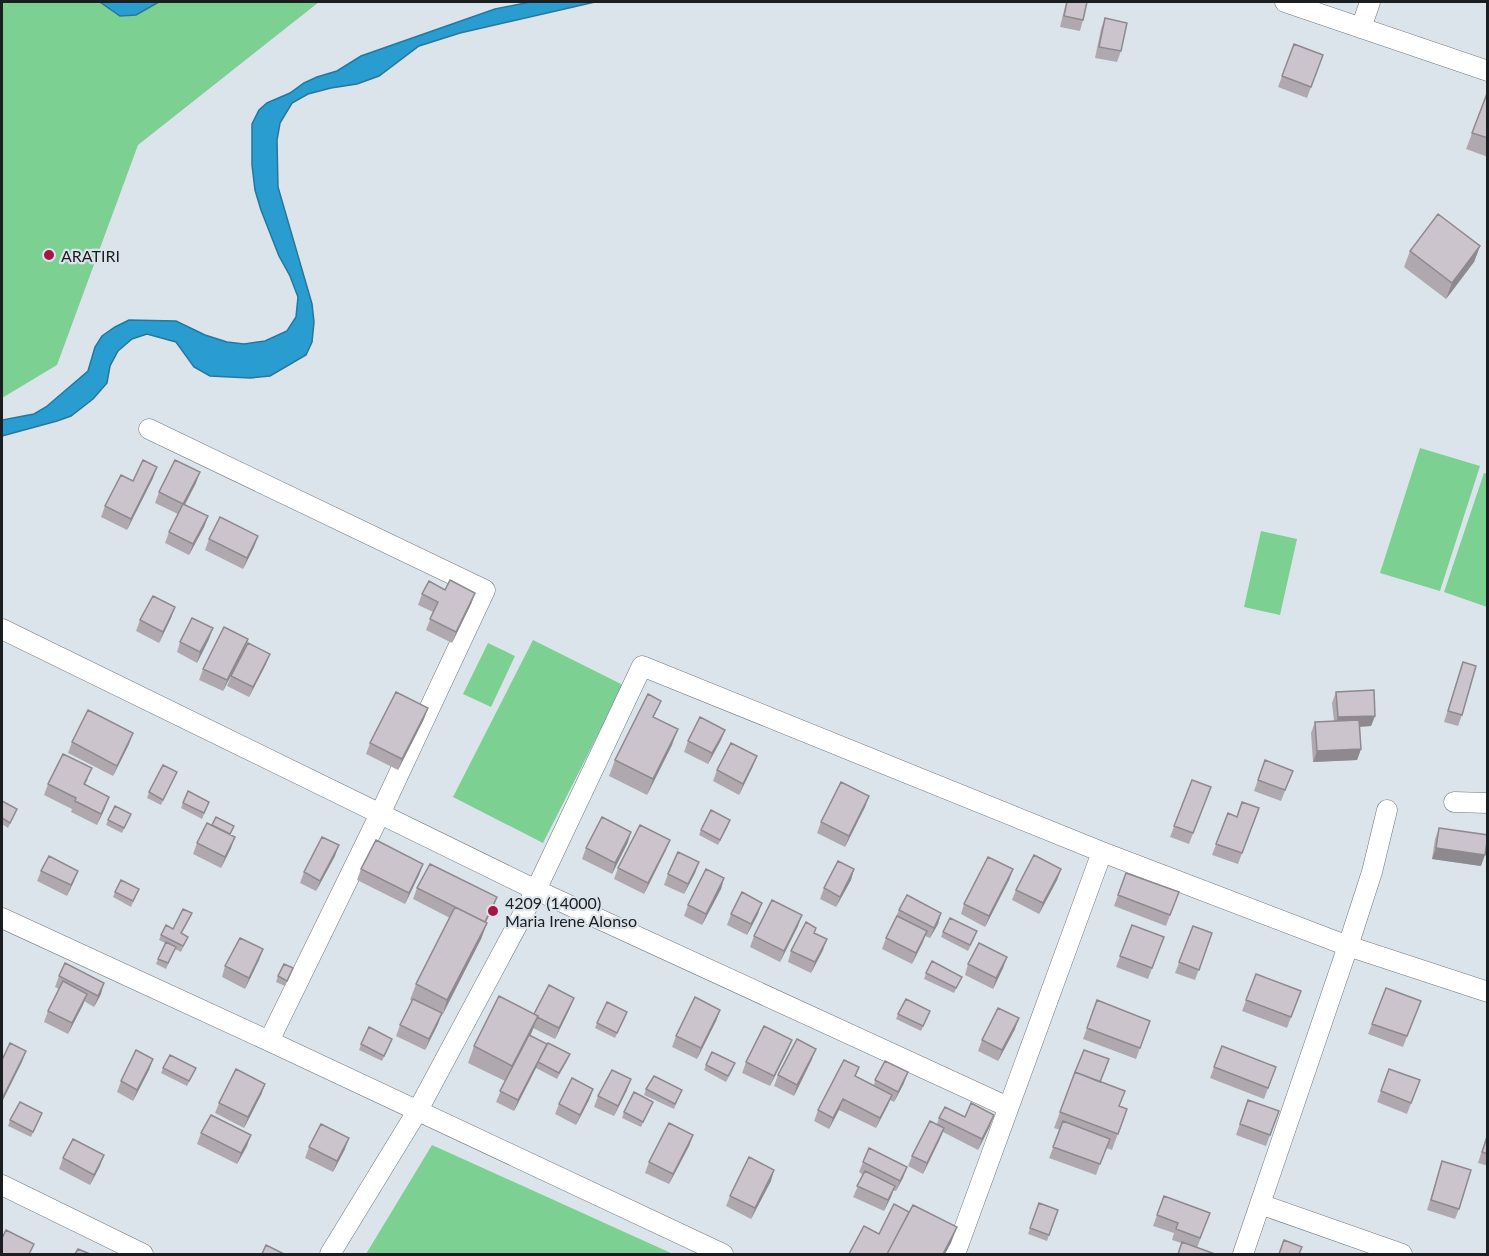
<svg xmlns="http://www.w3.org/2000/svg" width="1489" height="1256" font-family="Lato,sans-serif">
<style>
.green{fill:#7cd092}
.water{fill:#2a9dd0;stroke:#26779b;stroke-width:1.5}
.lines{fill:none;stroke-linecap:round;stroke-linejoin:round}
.minor-casing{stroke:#70787e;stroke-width:21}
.minor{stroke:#fff;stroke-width:20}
.wall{fill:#afa9af}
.shaded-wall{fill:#8e898f}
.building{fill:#cbc4cc;stroke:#8e898f;stroke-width:1.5}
.poi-dot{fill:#a91447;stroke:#dce4eb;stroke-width:2}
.labels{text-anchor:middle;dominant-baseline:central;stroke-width:4.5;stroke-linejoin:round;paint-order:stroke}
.poi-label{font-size:16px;fill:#1b1e20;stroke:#dce4eb;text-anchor:start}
</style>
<rect width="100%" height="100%" fill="#dce4eb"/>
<!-- green -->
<path class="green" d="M2,2H319L138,145L57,365L2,398Z
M1420,448L1480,466L1440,591L1380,573Z
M1484,473L1488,474L1487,607L1444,592Z
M1261,531L1297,539L1280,615L1244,607Z
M533,640L623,685L543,843L453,797Z
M488,643L515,656L491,707L463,694Z
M432,1145L673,1254H366Z"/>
<!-- water -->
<path class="water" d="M100,2H159L136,15L120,16Z
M530,2H595L460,33L419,46L379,76L357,84L331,88L308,94L292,103L280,123L277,140L278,187L312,304L314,322L312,342L306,355L270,376L250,378L210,376L194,367L176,342L147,334L132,339L118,351L110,366L107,383L93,399L71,416L57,421L2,436V420L34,414L46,407L88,371L95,347L102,336L115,327L129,320L176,321L205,335L227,342L244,344L265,341L287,331L296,317L298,297L290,276L279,256L261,210L255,190L252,165V124L259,110L267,103L290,93L304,83L317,77L337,71L361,56L495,9Z"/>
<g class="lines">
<defs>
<path id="minor" d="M1285,2L1488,71
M1361,28L1370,2
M149,429L485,590L380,814L269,1041
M2,629L536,890L1008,1107
M1454,802L1488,803
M2,918L269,1041L723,1254
M2,1185L143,1254
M1260,1204L1402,1254
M330,1254L418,1110L536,890L642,666L1102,852L1348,946L1488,992
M955,1254L1102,852
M1243,1254L1348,946L1372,872L1387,810"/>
</defs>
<!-- minor casing -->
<use href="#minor" class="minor-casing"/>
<!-- minor -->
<use href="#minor" class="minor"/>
</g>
<!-- wall -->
<path class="wall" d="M1066,2H1087L1083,20L1080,31L1060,27Z
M1105,18L1121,51L1117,62L1095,58L1101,29Z
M1294,44L1323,55L1307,98L1278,87Z
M1488,91V157L1466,149Z
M1480,246L1474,262L1446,299L1404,267L1410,251Z
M153,478L127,530L101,517L105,506L133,481Z
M196,483L185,505L208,516L204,527L189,555L165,543L169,532L178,514L155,503L159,492Z
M258,536L254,547L243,569L205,550L209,539Z
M445,590L475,593L471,604L452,643L426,630L433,612L418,605L422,594Z
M171,618L159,643L136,631L140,620Z
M209,639L197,663L177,652L180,642Z
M248,639L244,650L223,691L199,680L203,669Z
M1463,662L1462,715L1458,726L1444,722Z
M266,664L249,697L227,686L231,676Z
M1336,692L1375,716L1371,726L1360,727L1361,749L1357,760L1313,762L1311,733L1315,722L1334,721L1332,703Z
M655,717L672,745L647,795L609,776L615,760Z
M424,719L398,770L366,754L370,743Z
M725,730L721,740L708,764L684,752L688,741Z
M133,733L129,744L113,776L68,753L72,742Z
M1265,760L1293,771L1281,801L1254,791Z
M753,766L739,795L713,781L717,770Z
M177,772L161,805L147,798L149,792Z
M88,779L85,785L105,808L97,825L71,812L72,809L44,795L48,784Z
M1192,780L1211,787L1189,844L1170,837Z
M869,796L865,807L845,847L817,833L821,822Z
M2,801L15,814L8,828L2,824Z
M209,802L202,819L181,808L183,803Z
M1259,808L1238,864L1212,855L1228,813L1237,817Z
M131,814L122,833L106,825L108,820Z
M728,826L718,845L699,835L701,830Z
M1439,828L1481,866L1432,859L1435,839Z
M231,835V848L221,868L193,854L197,843Z
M628,842L612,874L582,859L586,848Z
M666,850L644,894L614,879L618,868Z
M335,856L316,891L300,883L304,872Z
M699,862L695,873L684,894L664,885L668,874Z
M423,864L419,875L405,904L357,880L361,869Z
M854,869L851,880L836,907L820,899L824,888Z
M1013,869L1009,880L985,927L961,914L964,904Z
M1061,869L1057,880L1039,914L1012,900L1016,890Z
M41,871H78L74,881L67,896L37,881Z
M1126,873L1179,892L1166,926L1114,906Z
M724,878L721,889L702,925L684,916L688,905Z
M417,888L493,908L486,922L487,923L481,939L441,1016L438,1024L425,1050L396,1036L400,1025L412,1001L410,1000L416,984L450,918L413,899Z
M139,889L131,907L113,897L115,892Z
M899,910L941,913L938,924L930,938L925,936L912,964L882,949L886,938Z
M731,914H758L747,935L727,925Z
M190,918L182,933L188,937L181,952L175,949L166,969L156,964L165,943L159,940L161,935L173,929Z
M1132,925L1164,937L1148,979L1116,967Z
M798,926L780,962L750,947L754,936Z
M1193,926L1212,933L1195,980L1175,973Z
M816,928L814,933L823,950L811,973L788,962L791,951Z
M943,932L975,937L968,951L941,937Z
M263,949L259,960L245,989L222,977L225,966Z
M1007,957L1003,968L993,989L965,975L968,964Z
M926,973L962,977L954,993L924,979Z
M291,974L285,986L276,982L278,976Z
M1256,974L1301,991L1287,1028L1242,1011Z
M59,976L101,994L94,1007L84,1001L68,1034L44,1022L48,1011L59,989L55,987Z
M1386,988L1421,1001L1403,1047L1368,1034Z
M574,998L570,1008L555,1039L533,1028L530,1036L568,1059L557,1079L536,1068L514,1111L496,1102L505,1081L468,1063L474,1046L534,1014Z
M1097,1000L1150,1021L1136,1059L1083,1039Z
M720,1010L716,1021L697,1059L672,1047L676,1036Z
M898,1014L928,1017L921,1031L896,1019Z
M625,1018L615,1038L595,1028L597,1023Z
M1015,1029L998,1061L978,1051L982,1040Z
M361,1044L390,1045L382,1061L359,1050Z
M1222,1046L1276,1067L1264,1099L1210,1078Z
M788,1050L770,1086L742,1073L746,1062Z
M153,1059L149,1070L133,1101L117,1092L121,1081Z
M812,1059L794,1096L774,1086L778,1075Z
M706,1065L733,1069L726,1082L704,1070Z
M163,1068L194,1073L187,1086L161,1073Z
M1389,1069L1420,1080L1407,1114L1377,1102Z
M1075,1072L1100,1082L1119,1106L1127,1109L1112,1150L1106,1148L1096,1175L1049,1158L1060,1130L1054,1128Z
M856,1076L874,1085L875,1080L904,1083L894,1102L890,1100L876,1128L839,1110L829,1129L814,1121L818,1110Z
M265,1084L261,1095L244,1128L215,1113L219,1103Z
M593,1089L589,1100L576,1125L555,1114L559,1104Z
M646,1089L682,1090L674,1109L644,1095Z
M627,1090L614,1116L594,1107L598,1096Z
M1248,1100L1279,1111L1266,1146L1236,1135Z
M653,1102L641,1127L622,1118L624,1112Z
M965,1117L990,1126L978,1150L943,1132L923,1174L908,1166L912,1156L937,1124L939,1118Z
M40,1118L31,1137L8,1126L10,1120Z
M1488,1131V1166L1478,1163Z
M201,1133L247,1146L237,1164L197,1144Z
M693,1135L689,1146L669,1184L645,1173L649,1162Z
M309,1147L345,1149L333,1172L305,1158Z
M63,1158L100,1166L90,1185L59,1169Z
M1442,1161L1459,1209L1455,1219L1427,1210Z
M863,1162L907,1167L896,1191L893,1190L884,1211L853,1197L863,1175L859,1172Z
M771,1181L751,1219L726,1206L730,1196Z
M1164,1196L1210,1213L1197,1248L1172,1240L1174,1233L1153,1226Z
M1039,1203L1058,1210L1047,1241L1028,1234Z"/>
<!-- shaded-wall -->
<path class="shaded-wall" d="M1480,246L1474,262L1446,299L1452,283Z
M157,467L153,478L127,530L131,519Z
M200,472L196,483L179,515L183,504Z
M208,516L204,527L189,555L193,544Z
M258,536L254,547L243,569L247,558Z
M475,593L471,604L452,643L456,632Z
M175,607L171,618L159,643L163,632Z
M213,628L209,639L197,663L200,652Z
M248,639L244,650L223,691L227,680Z
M270,654L266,664L249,697L253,687Z
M428,708L424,719L398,770L402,759Z
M1375,716L1371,726L1334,728L1338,717Z
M678,729L672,745L647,795L653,779Z
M725,730L721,740L708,764L712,753Z
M133,733L129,744L113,776L117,766Z
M1361,749L1357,760L1313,762L1317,751Z
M757,756L753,766L739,795L743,784Z
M869,796L865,807L845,847L849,836Z
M109,797L105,808L97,825L101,814Z
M631,832L628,842L612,874L615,863Z
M235,837L231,848L221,868L225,857Z
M670,840L666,850L644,894L648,883Z
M339,845L335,856L316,891L320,881Z
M1436,848L1485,855L1481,866L1432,859Z
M699,862L695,873L684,894L688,884Z
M423,864L419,875L405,904L409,893Z
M854,869L851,880L836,907L840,897Z
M1013,869L1009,880L985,927L989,916Z
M1061,869L1057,880L1039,914L1043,903Z
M78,871L74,881L67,896L71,885Z
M724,878L721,889L702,925L706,914Z
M497,897L493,908L480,933L484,922Z
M762,903L758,914L747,935L751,924Z
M941,913L938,924L930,938L934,928Z
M802,915L798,926L780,962L784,951Z
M487,923L481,939L442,1016L447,1000Z
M927,931L923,942L912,964L916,953Z
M827,939L823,950L811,973L815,962Z
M263,949L259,960L245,989L249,978Z
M1007,957L1003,968L993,989L996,978Z
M104,983L101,994L94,1007L98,996Z
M87,994L83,1005L68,1034L72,1023Z
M574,998L570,1008L555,1039L559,1028Z
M720,1010L716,1021L697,1059L701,1048Z
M442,1013L438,1024L425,1050L429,1039Z
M538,1016L532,1032L506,1082L512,1066Z
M1019,1018L1015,1029L998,1061L1002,1050Z
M792,1040L788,1050L770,1086L774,1076Z
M547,1044L536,1068L514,1111L518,1100Z
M816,1049L812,1059L794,1096L797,1085Z
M26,1051L22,1062L2,1102V1099Z
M153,1059L149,1070L133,1101L137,1090Z
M908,1072L904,1083L894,1102L898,1092Z
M631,1079L627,1090L614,1116L618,1106Z
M265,1084L261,1095L244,1128L248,1117Z
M593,1089L589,1100L576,1125L580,1115Z
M892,1095L888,1105L876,1128L880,1118Z
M843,1099L839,1110L829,1129L833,1118Z
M994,1115L990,1126L978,1150L982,1139Z
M944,1128L940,1139L923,1174L927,1163Z
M251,1135L247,1146L237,1164L241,1153Z
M693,1135L689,1146L669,1184L673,1174Z
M349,1138L345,1149L333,1172L337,1161Z
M104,1155L100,1166L90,1185L94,1175Z
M907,1167L903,1178L896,1191L900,1181Z
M774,1170L771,1181L751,1219L755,1208Z
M895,1186L891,1197L884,1211L888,1200Z
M957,1227L951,1243L945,1254H943Z"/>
<!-- building -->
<path class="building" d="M1067,2H1087L1083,20L1064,16Z
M1105,18L1127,23L1121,51L1099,47Z
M1294,44L1323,55L1311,87L1282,76Z
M1488,91V138L1472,133Z
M1438,214L1480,246L1452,283L1410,251Z
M143,460L157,467L131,519L105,506L121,475L133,481Z
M175,460L200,472L183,504L159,492Z
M183,504L208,516L193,544L169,532Z
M220,517L258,536L247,558L209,539Z
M450,580L475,593L456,632L430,619L438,602L422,594L429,581L445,590Z
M153,596L175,607L163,632L140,620Z
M192,618L213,628L200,652L180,642Z
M224,627L248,639L227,680L203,669Z
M248,643L270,654L253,687L231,676Z
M1463,662L1476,666L1462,715L1448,711Z
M1374,690L1375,716L1338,717L1336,692Z
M396,692L428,708L402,759L370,743Z
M648,694L661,701L653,717L678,729L653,779L615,760Z
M88,710L133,733L117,766L72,742Z
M700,717L725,730L712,753L688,741Z
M1359,720L1361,749L1317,751L1315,722Z
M731,743L757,756L743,784L717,770Z
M63,754L92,768L84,784L109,797L101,814L75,801L76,798L48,784Z
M1265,760L1293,771L1285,790L1258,780Z
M163,765L177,772L163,800L149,792Z
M1192,780L1211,787L1193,833L1174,826Z
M841,782L869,796L849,836L821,822Z
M188,791L209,802L204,813L183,803Z
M2,801L17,809L10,823L2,818Z
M1242,802L1259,808L1242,853L1216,844L1228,813L1237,817Z
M115,806L131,814L124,828L108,820Z
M711,810L730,820L720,840L701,830Z
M216,817L234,826L230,834L212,825Z
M602,817L631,832L615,863L586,848Z
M207,823L235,837L225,857L197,843Z
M640,825L670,840L648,883L618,868Z
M1439,828L1488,835L1485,855L1436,848Z
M322,837L339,845L320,881L304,872Z
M376,840L423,864L409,893L361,869Z
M678,852L699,862L688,884L668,874Z
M1034,855L1061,869L1043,903L1016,890Z
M49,856L78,871L71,885L41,871Z
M988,857L1013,869L989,916L964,904Z
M838,861L854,869L840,897L824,888Z
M430,864L497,897L485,922L417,888Z
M706,869L724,878L706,914L688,905Z
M1126,873L1179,892L1170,915L1118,895Z
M121,880L139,889L133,901L115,892Z
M742,892L762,903L751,924L731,914Z
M907,895L941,913L934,928L899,910Z
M772,900L802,915L784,951L754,936Z
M455,907L487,923L447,1000L416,984Z
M183,909L192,913L181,933L188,937L183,946L161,935L166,925L173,929Z
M897,916L927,931L916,953L886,938Z
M950,918L977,931L970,945L943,932Z
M806,922L816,928L814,933L827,939L815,962L791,951Z
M1132,925L1164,937L1152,968L1120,956Z
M1193,926L1212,933L1199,970L1179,962Z
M240,938L263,949L249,978L225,966Z
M166,942L176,947L168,963L158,959Z
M979,943L1007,957L996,978L968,964Z
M932,961L962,977L956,988L926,973Z
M65,963L104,983L98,996L59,976Z
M284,964L293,968L287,981L278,976Z
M1256,974L1301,991L1291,1017L1246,1000Z
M63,981L87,994L72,1023L48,1011Z
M549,985L574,998L559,1028L537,1017L538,1016L534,1014Z
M1386,988L1421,1001L1407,1036L1372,1024Z
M499,996L538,1016L512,1066L474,1046Z
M695,997L720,1010L701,1048L676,1036Z
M413,999L442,1013L429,1039L400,1025Z
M906,999L930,1011L923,1026L898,1014Z
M1097,1000L1150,1021L1140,1048L1087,1028Z
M607,1002L627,1012L617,1033L597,1023Z
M998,1008L1019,1018L1002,1050L982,1040Z
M764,1026L792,1040L774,1076L746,1062Z
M369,1027L392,1039L384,1056L361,1044Z
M529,1035L547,1044L518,1100L500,1091Z
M797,1039L816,1049L797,1085L778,1075Z
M10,1043L26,1051L2,1099V1060Z
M548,1043L570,1054L559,1073L538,1062Z
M1222,1046L1276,1067L1268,1088L1214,1067Z
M136,1050L153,1059L137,1090L121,1081Z
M1084,1050L1109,1059L1100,1082L1075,1072Z
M712,1052L735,1063L728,1076L706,1065Z
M170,1055L196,1068L189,1081L163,1068Z
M844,1060L859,1067L855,1076L892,1095L880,1118L843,1099L833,1118L818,1110Z
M885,1061L908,1072L898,1092L875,1080Z
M236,1069L265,1084L248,1117L219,1103Z
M1389,1069L1420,1080L1411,1103L1381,1091Z
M612,1070L631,1079L618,1106L598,1096Z
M1075,1072L1125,1091L1119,1106L1127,1109L1118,1134L1060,1112Z
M654,1076L682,1090L675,1104L646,1089Z
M572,1078L593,1089L580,1115L559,1104Z
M634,1092L653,1102L643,1122L624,1112Z
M1248,1100L1279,1111L1270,1135L1240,1124Z
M20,1102L42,1113L33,1132L10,1120Z
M971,1103L994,1115L982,1139L939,1118L945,1107L965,1117Z
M211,1115L251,1135L241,1153L201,1133Z
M930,1121L944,1128L927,1163L912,1156Z
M1063,1121L1110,1139L1100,1164L1053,1147Z
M669,1123L693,1135L673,1174L649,1162Z
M321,1124L349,1138L337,1161L309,1147Z
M1488,1134V1154L1482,1152Z
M73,1139L104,1155L94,1175L63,1158Z
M869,1148L907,1167L900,1181L863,1162Z
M749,1157L774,1170L755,1208L730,1196Z
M1442,1161L1471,1170L1459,1209L1431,1200Z
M865,1171L895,1186L888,1200L857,1186Z
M1164,1196L1210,1213L1200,1238L1176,1229L1178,1223L1157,1215Z
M1039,1203L1058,1210L1049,1235L1030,1228Z
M894,1204L909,1212L887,1254H849L864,1226L879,1234Z
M913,1205L957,1227L943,1254H887Z
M6,1230L34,1244L29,1254H2V1238Z
M1284,1240L1302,1247L1299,1254H1279Z
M1182,1242L1215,1254H1178Z
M266,1245L284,1254H262Z
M78,1249L90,1254H75Z"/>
<!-- markers -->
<g class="poi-dot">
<circle cx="49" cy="255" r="6"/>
<circle cx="493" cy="911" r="6"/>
</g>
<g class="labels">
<!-- poi labels -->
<g class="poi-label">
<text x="61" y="255">ARATIRI</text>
<text x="505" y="902">4209 (14000)<tspan x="505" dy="18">Maria Irene Alonso</tspan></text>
</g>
</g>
<!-- border -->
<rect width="1489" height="1256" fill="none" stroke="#1b1e20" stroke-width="6"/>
</svg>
